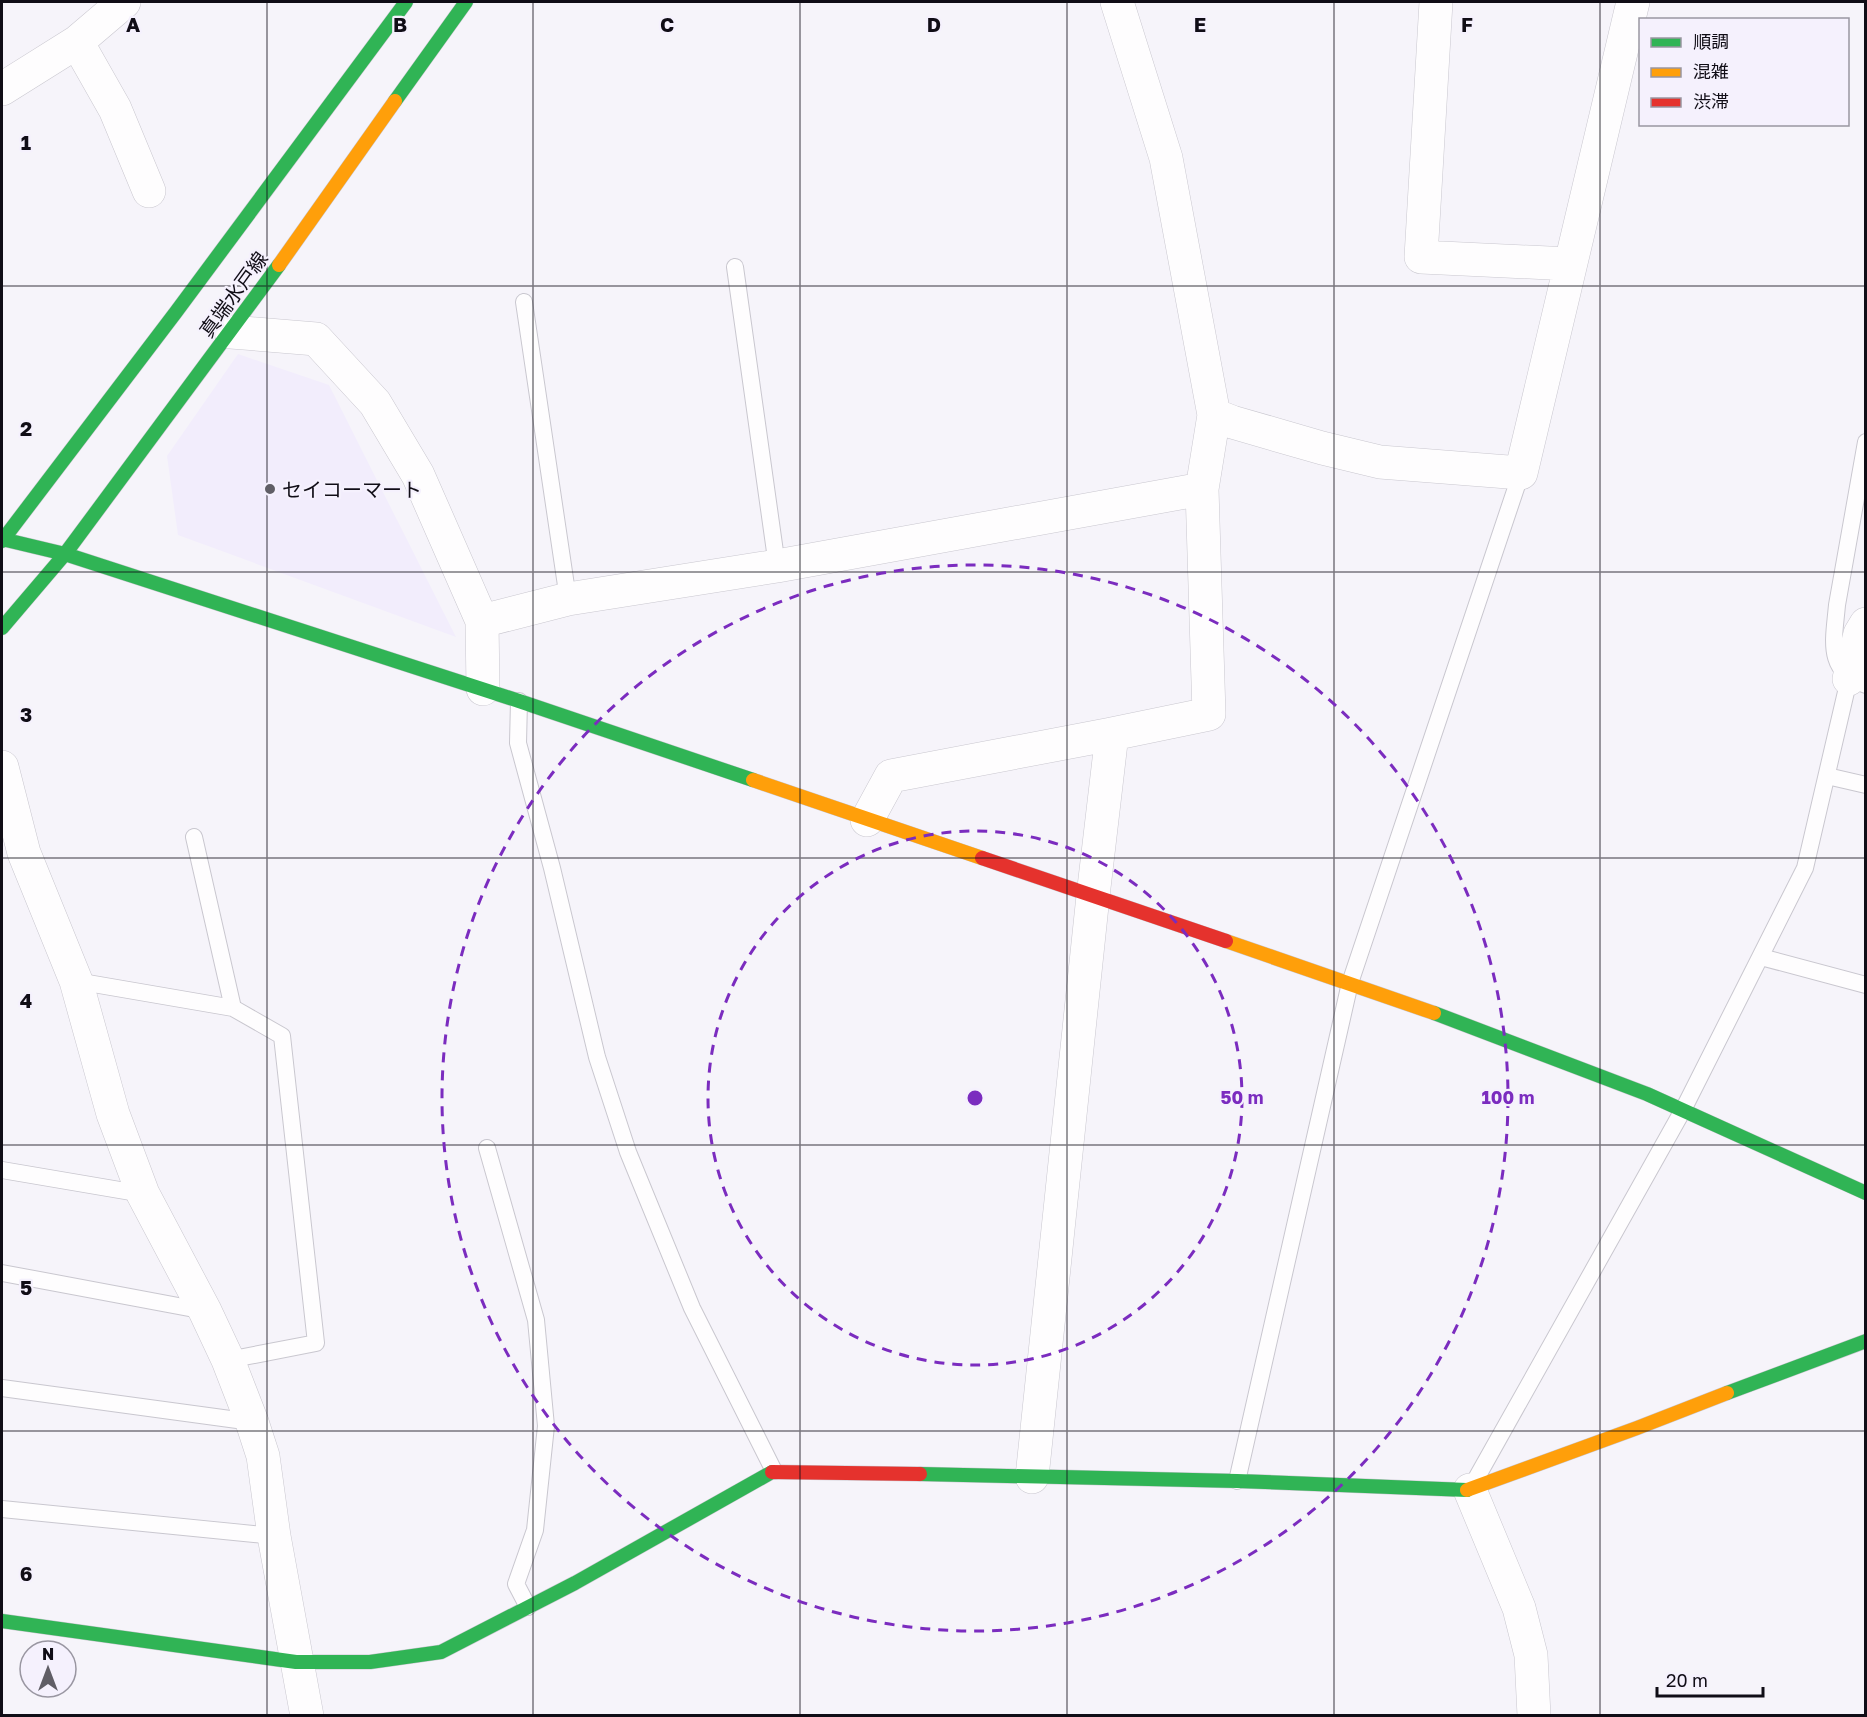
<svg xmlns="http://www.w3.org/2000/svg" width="1867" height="1717" font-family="'Golos Text','Noto Sans JP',sans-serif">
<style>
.built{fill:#f2edfc}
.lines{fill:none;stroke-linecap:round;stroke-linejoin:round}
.lane-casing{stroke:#c9c7cf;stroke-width:18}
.street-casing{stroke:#c9c7cf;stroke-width:34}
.fast-casing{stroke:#c9c7cf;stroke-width:15}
.slow-casing{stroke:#c9c7cf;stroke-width:15}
.jam-casing{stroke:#c9c7cf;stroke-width:15}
.lane{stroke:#fefdfe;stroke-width:16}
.street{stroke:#fefdfe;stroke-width:33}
.fast{stroke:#30b455;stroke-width:14}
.slow{stroke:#ff9f0a;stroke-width:14}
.jam{stroke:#e5322d;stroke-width:14}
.grid{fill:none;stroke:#100d16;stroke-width:1.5;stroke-opacity:0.55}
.ring{fill:none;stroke:#7b2cbf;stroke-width:3;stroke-dasharray:10 8}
.poi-dot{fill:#605e66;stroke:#f5f1fd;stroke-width:2}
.labels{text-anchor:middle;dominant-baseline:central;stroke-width:4.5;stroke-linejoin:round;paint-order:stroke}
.street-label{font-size:20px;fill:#100d16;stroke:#f5f1fd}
.poi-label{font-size:20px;fill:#100d16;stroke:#f5f1fd;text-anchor:start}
.grid-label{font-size:20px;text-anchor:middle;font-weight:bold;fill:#100d16;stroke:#f5f1fd;stroke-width:4.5;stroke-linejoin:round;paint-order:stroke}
.centre{fill:#7b2cbf;stroke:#f5f1fd;stroke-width:3}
.ring-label{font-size:18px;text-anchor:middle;font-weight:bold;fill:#7b2cbf;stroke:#f5f1fd;stroke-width:4.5;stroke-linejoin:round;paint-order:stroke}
</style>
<rect width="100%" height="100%" fill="#f6f4fa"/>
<!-- built -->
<path class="built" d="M238,354L329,385L456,637L178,535L167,456Z"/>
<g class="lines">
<defs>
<path id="lane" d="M735,267L777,566
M524,302L568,599
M1866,442L1837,605C1834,640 1825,671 1866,685
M519,701L518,743L552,868L597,1057L628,1152L692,1308L774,1471
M1827,776L1866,785
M194,837L233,1008L282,1036L316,1343L228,1360
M1761,957L1866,985
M76,981L233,1008
M487,1148L536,1320L546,1426L535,1530L516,1584L528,1607
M2,1170L143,1194
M2,1273L205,1311
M2,1388L252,1422
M1237,1481L1350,983L1521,473
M1472,1486L1683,1110L1805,868L1849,679
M2,1509L274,1536"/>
<path id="street" d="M1436,2L1421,257L1570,264
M77,42L115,109L149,191
M2,89L77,42L124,2
M231,332L316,339L375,403L418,475L482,621L483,689
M1214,415L1232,422L1322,448L1380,462L1521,473L1633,2
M482,621L568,599L777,566L1202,489L1214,415L1166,158L1117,2
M1849,679L1860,634L1866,624
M2,767L24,853L76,981L113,1114L143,1194L205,1311L228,1360L252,1422L263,1456L274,1536L307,1716
M867,820L891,776L1112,734
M1032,1477L1093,896L1112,734L1209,714L1202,489
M1470,1490L1519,1608L1531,1655L1534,1716"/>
<path id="fast" d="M395,101L466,2
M2,539L65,554L519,701L753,780
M2,541L176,312L406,2
M2,628L65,554L279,265
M1434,1013L1647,1094L1866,1193
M1727,1393L1866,1341
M920,1474L1237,1481L1467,1490
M2,1621L296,1662H370L441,1652L575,1583L772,1472"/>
<path id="slow" d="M279,265L395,101
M753,780L982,858
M1226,941L1434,1013
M1467,1490L1637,1428L1727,1393"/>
<path id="jam" d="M982,858L1226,941
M772,1472L920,1474"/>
</defs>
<!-- lane casing -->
<use href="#lane" class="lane-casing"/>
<!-- street casing -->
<use href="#street" class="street-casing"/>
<!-- fast casing -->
<use href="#fast" class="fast-casing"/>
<!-- slow casing -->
<use href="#slow" class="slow-casing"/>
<!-- jam casing -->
<use href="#jam" class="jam-casing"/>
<!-- lane -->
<use href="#lane" class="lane"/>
<!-- street -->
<use href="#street" class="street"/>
<!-- fast -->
<use href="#fast" class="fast"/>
<!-- slow -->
<use href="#slow" class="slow"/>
<!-- jam -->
<use href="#jam" class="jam"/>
</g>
<!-- grid -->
<path class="grid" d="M267,2V1716M533,2V1716M800,2V1716M1067,2V1716M1334,2V1716M1600,2V1716M2,286H1866M2,572H1866M2,858H1866M2,1145H1866M2,1431H1866"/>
<!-- distance rings -->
<g class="ring">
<circle cx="975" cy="1098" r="267"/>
<circle cx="975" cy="1098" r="533"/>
</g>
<!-- markers -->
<circle class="poi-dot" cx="270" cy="489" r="6"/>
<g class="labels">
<!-- street labels -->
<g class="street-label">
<text transform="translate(233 294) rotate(-54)">真端水戸線</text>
</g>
<!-- poi labels -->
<g class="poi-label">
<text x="282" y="489">セイコーマート</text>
</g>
</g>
<g class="grid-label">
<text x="133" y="32">A</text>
<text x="400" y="32">B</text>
<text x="667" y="32">C</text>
<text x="934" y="32">D</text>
<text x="1200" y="32">E</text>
<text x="1467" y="32">F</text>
<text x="26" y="150">1</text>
<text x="26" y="436">2</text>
<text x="26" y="722">3</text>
<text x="26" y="1008">4</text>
<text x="26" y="1295">5</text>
<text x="26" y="1581">6</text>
</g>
<circle cx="975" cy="1098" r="9" class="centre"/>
<g class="ring-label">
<text x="1242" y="1104">50 m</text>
<text x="1508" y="1104">100 m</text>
</g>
<!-- border -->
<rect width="1867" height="1717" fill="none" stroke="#100d16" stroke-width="6"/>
<!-- legend -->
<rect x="1639" y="18" width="210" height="108" fill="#f5f1fd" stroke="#9996a1" stroke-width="1.5"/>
<rect x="1651" y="38" width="30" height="9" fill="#30b455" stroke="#9996a1" stroke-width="1.5"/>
<text x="1693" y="48" font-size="18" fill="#100d16">順調</text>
<rect x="1651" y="68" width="30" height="9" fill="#ff9f0a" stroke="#9996a1" stroke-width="1.5"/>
<text x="1693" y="78" font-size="18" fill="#100d16">混雑</text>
<rect x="1651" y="98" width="30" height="9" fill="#e5322d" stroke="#9996a1" stroke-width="1.5"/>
<text x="1693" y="108" font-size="18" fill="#100d16">渋滞</text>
<!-- north arrow -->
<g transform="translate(48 1669)"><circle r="28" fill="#f5f1fd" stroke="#9996a1" stroke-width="1.5"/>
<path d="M0-4.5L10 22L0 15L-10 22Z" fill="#605e66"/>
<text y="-9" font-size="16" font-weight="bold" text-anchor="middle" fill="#100d16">N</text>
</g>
<!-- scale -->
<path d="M1657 1687v9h106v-9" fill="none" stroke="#100d16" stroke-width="3"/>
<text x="1666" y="1687" font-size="18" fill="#100d16" stroke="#f5f1fd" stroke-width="4.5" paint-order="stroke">20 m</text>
</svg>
